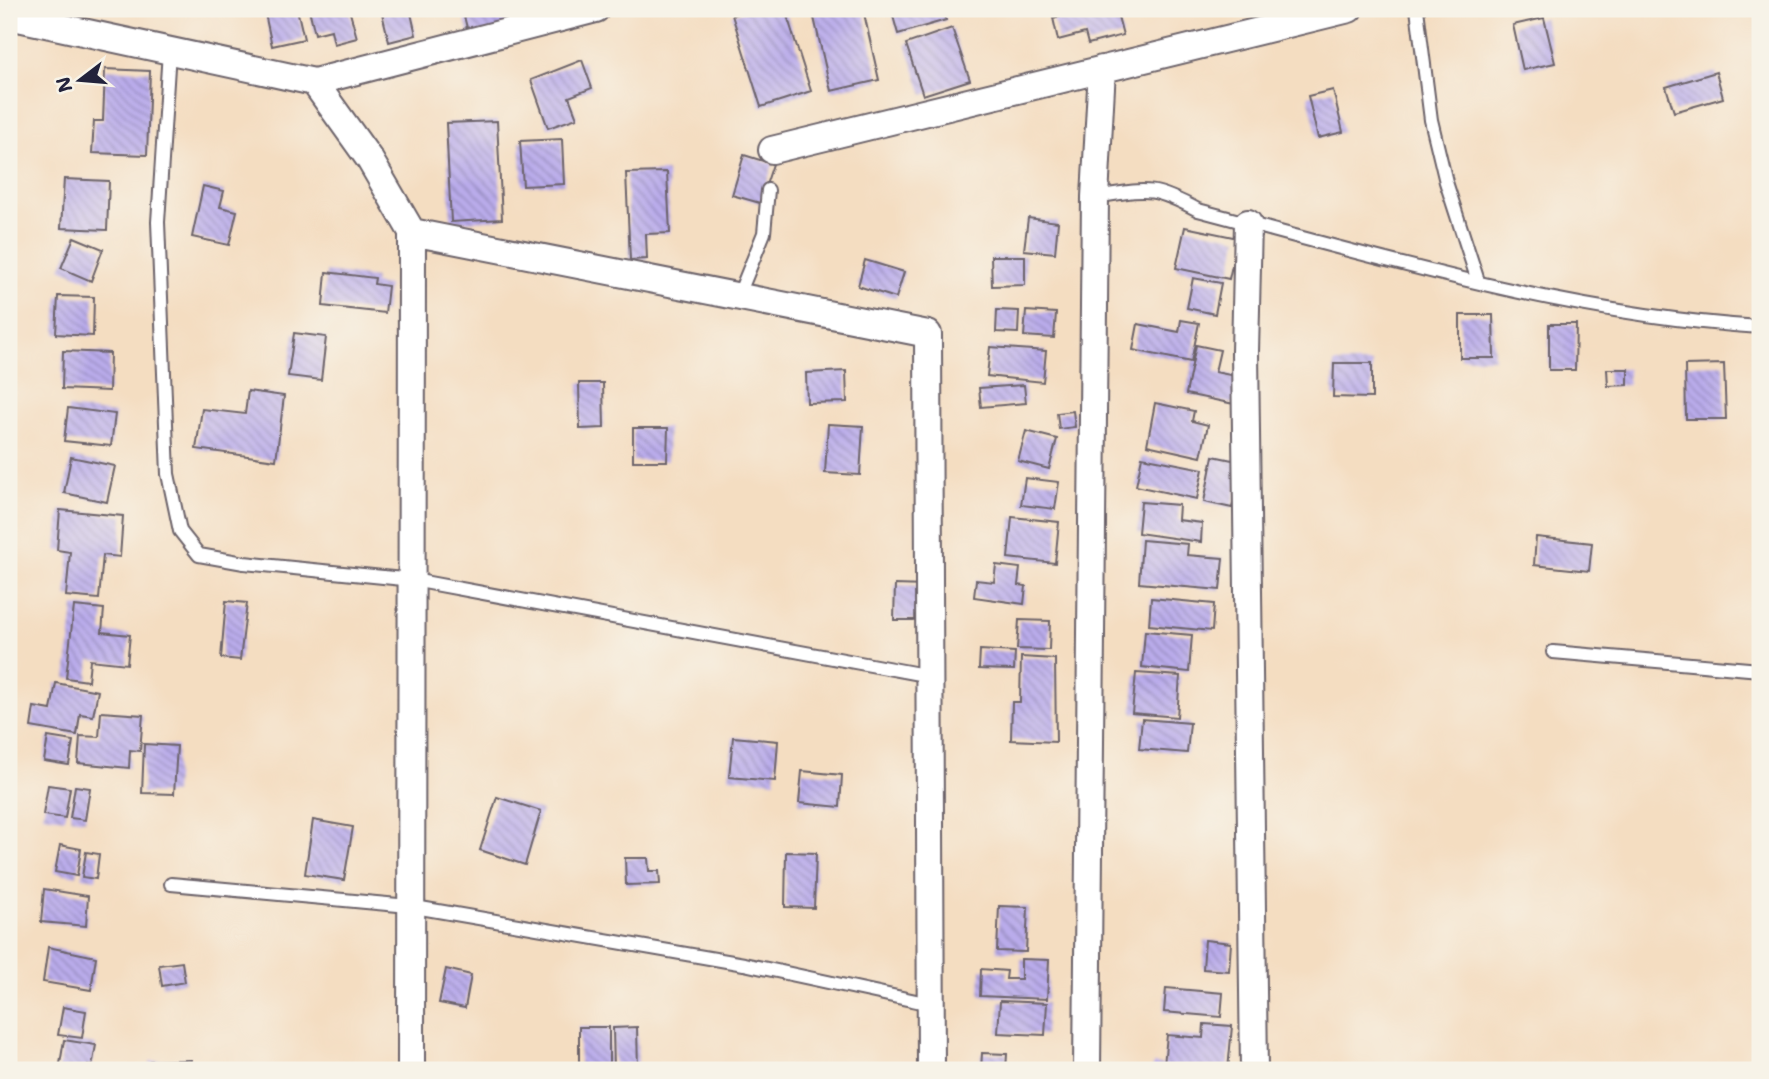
<svg xmlns="http://www.w3.org/2000/svg" width="1769" height="1079" font-family="'Shantell Sans',sans-serif">
<style>
.building{fill:url(#building-back-hatch)}
.lines{fill:none;stroke-linecap:round;stroke-linejoin:round}
.lane-casing{stroke:#6c636a;stroke-width:16}
.street-casing{stroke:#6c636a;stroke-width:30}
.lane{stroke:#fff;stroke-width:12}
.street{stroke:#fff;stroke-width:26}
</style>
<defs>
<pattern id="building-back-hatch" width="6" height="6" patternUnits="userSpaceOnUse" patternTransform="scale(1.75)"><rect width="6" height="6" fill="#baaceb"/><path d="M-1 5l2 2M0 0l6 6M5-1l2 2" fill="none" stroke="#978cc0"/></pattern>
</defs>
<rect width="100%" height="100%" fill="#f7f3e8"/>
<filter id="ink" filterUnits="userSpaceOnUse"><feTurbulence type="fractalNoise" baseFrequency=".0143" numOctaves="2"/><feDisplacementMap in="SourceGraphic" scale="14" xChannelSelector="R" yChannelSelector="G"/><feConvolveMatrix kernelMatrix="1 2 1 2 8 2 1 2 1" color-interpolation-filters="sRGB"/></filter>
<filter id="wash" filterUnits="userSpaceOnUse"><feTurbulence type="fractalNoise" baseFrequency=".00686" numOctaves="4" result="noise"/><feDisplacementMap in="SourceGraphic" scale="28" xChannelSelector="R" yChannelSelector="G"/><feGaussianBlur stdDeviation="1.57" result="paint"/><feColorMatrix in="noise" values="0 0 0 0 0 0 0 0 0 0 0 0 0 0 0 0 0 1.4 0 .05"/><feComposite in="paint" operator="in"/></filter>
<g filter="url(#wash)">
<rect width="100%" height="100%" fill="#f4ddc1"/>
<g id="blocks">
<!-- building -->
<path class="building" d="M264,9H297L304,39L272,46Z
M309,9H349L357,38L334,44L331,30L315,34Z
M381,9H410L416,35L389,42Z
M478,9H506L511,26L469,36L463,12Z
M750,9H785L811,91L761,107L732,15Z
M812,9H863L879,80L831,91Z
M891,9H943L946,20L898,34Z
M1078,9H1116L1123,35L1088,44L1085,33L1058,40L1053,18L1079,11Z
M1544,18L1555,63L1523,70L1513,25Z
M952,28L970,80L923,95L906,44Z
M582,60L592,88L569,97L577,118L548,128L531,80Z
M105,69L150,71L147,155L92,153L94,121H103Z
M1716,72L1723,98L1674,112L1666,87Z
M1333,90L1343,132L1318,138L1308,96Z
M497,121L502,219L451,222L446,123Z
M562,139L564,184L523,186L520,141Z
M744,155L773,164L760,203L732,195Z
M667,172L670,233L646,234L647,259L630,260L626,173Z
M64,179L109,181L107,230L61,228Z
M203,186L224,191L220,207L237,211L229,245L192,237Z
M1028,218L1058,222L1055,253L1024,250Z
M1185,227L1238,238L1229,279L1176,268Z
M74,237L103,249L91,281L61,268Z
M991,256H1025V285L992,286Z
M865,260L904,272L896,298L858,286Z
M326,272L375,278L374,284L388,286L385,313L323,306Z
M1193,278L1221,283L1215,314L1187,308Z
M58,296L94,297L93,336L56,334Z
M997,310L1019,311L1018,333L996,332Z
M1026,311L1056,313L1054,338L1024,336Z
M1460,315H1493L1494,358H1460Z
M1181,320L1199,323L1191,362L1133,350L1138,324L1179,332Z
M1549,324H1576L1575,370H1549Z
M294,333L326,337L321,380L288,376Z
M1196,345L1220,350L1215,372L1240,377L1234,404L1186,394Z
M990,347L1046,351L1043,382L987,376Z
M63,351L110,353L109,391L62,389Z
M1334,363H1372V398L1333,397Z
M1724,364L1726,419H1686L1685,365Z
M1607,369H1628V385L1608,386Z
M846,371L847,402L807,403L806,373Z
M579,383H603L604,428L580,429Z
M1024,385L1026,403L981,407L979,388Z
M248,391L284,396L276,460L196,449L202,409L245,414Z
M1155,403L1194,411L1192,421L1208,425L1201,457L1147,445Z
M68,408L115,414L111,446L64,441Z
M1073,411L1075,427L1059,429L1057,413Z
M828,424L863,426L860,475L825,473Z
M633,428H668L667,461H633Z
M1026,431L1057,439L1049,469L1018,461Z
M1213,456L1242,462L1232,508L1204,502Z
M71,457L115,466L107,502L64,493Z
M1142,457L1203,469L1197,499L1136,486Z
M1025,478L1059,482L1055,509L1021,505Z
M1141,502L1179,505L1178,520L1202,523L1201,542L1138,533Z
M60,510L123,516L120,557L103,555L99,599L66,596L70,552L57,550Z
M1012,517L1059,522L1055,563L1008,558Z
M1536,537L1592,543L1589,571L1534,565Z
M1142,540L1188,544L1187,555L1223,558L1220,590L1139,583Z
M996,565L1020,568L1018,585L1026,586L1024,604L974,597L976,580L994,582Z
M895,585L925,586L924,620H894Z
M1151,598L1214,604L1212,631L1149,625Z
M226,601L247,603L240,660L221,658Z
M74,606L104,609L102,632L130,635L127,664L90,660L88,681L66,678Z
M1019,620L1050,621L1049,650L1017,649Z
M1145,631L1192,635L1189,672L1142,667Z
M980,650L1015,652L1014,670L979,669Z
M1021,657L1055,659L1056,742L1011,740L1012,702H1020Z
M1136,673L1180,676L1177,717L1132,713Z
M56,683L98,691L93,716L80,714L77,735L31,727L34,707L51,710Z
M101,712L143,715L140,751L130,750L129,768L78,763L80,736L99,737Z
M1142,719L1190,723L1187,753L1139,749Z
M48,737L73,741L69,765L44,761Z
M733,737L778,741L775,781L729,777Z
M144,744L177,746L174,794L142,793Z
M802,771L842,775L840,807L799,803Z
M48,785L70,788L65,818L43,815Z
M75,786L90,788L85,820L70,818Z
M497,797L541,811L525,865L480,850Z
M313,820L353,827L344,880L305,874Z
M60,845L81,849L77,876L55,872Z
M86,852L99,854L96,879L82,877Z
M786,852L816,853L814,908L785,907Z
M625,858H648L649,871H659L660,884L626,885Z
M44,889L88,896L86,926L41,922Z
M999,906L1028,907L1026,952L997,951Z
M1205,940L1231,943L1229,971L1203,969Z
M48,947L96,957L91,990L43,982Z
M1021,959L1049,960L1047,999L980,996L981,969L1007,971L1006,979H1021Z
M182,962L185,982L162,986L159,965Z
M446,969L471,975L465,1008L439,1003Z
M1166,988L1223,993L1221,1017L1164,1012Z
M1000,1001L1047,1003L1045,1035L998,1033Z
M63,1007L86,1011L82,1038L58,1035Z
M1204,1024L1232,1026L1228,1070H1153V1064L1164,1065L1167,1035L1203,1038Z
M579,1027H609V1070H579Z
M637,1027L638,1070H614L613,1028Z
M64,1040L96,1045L92,1067L88,1066L87,1070H59Z
M982,1053L1007,1054L1006,1070H981Z
M191,1060L192,1070H151L150,1061Z"/>
</g>
</g>
<g filter="url(#ink)">
<use href="#blocks" fill-opacity="0" stroke="#6c636a" stroke-width="2"/>
<g class="lines">
<defs>
<path id="lane" d="M1417,9L1431,120L1446,182L1478,281
M169,51L158,222L168,474L180,531L199,555L244,563L413,580L930,676
M1095,197C1147,189 1151,185 1198,210C1380,258 1572,316 1760,327
M738,297L764,233L768,190
M1553,652L1760,670
M171,884L409,906L744,964L930,1004"/>
<path id="street" d="M9,16L314,82L596,9
M314,82L370,160L412,232L411,1070
M772,150L1349,9
M1248,223L1245,352L1254,1070
M412,232L928,334L931,1070
M1087,1070L1095,197L1102,69"/>
</defs>
<!-- lane casing -->
<use href="#lane" class="lane-casing"/>
<!-- street casing -->
<use href="#street" class="street-casing"/>
<!-- lane -->
<use href="#lane" class="lane"/>
<!-- street -->
<use href="#street" class="street"/>
</g>
</g>
<!-- margin -->
<rect width="1769" height="1079" fill="none" stroke="#f7f3e8" stroke-width="35"/>
<!-- north arrow -->
<g transform="translate(80 80) rotate(254)" stroke="#f7f3e8" stroke-width="5" paint-order="stroke">
<path d="M0-5L12 26L0 18L-12 26Z" fill="#22223b"/>
<text y="-10" font-size="19" font-weight="bold" text-anchor="middle" fill="#22223b">N</text>
</g>
</svg>
